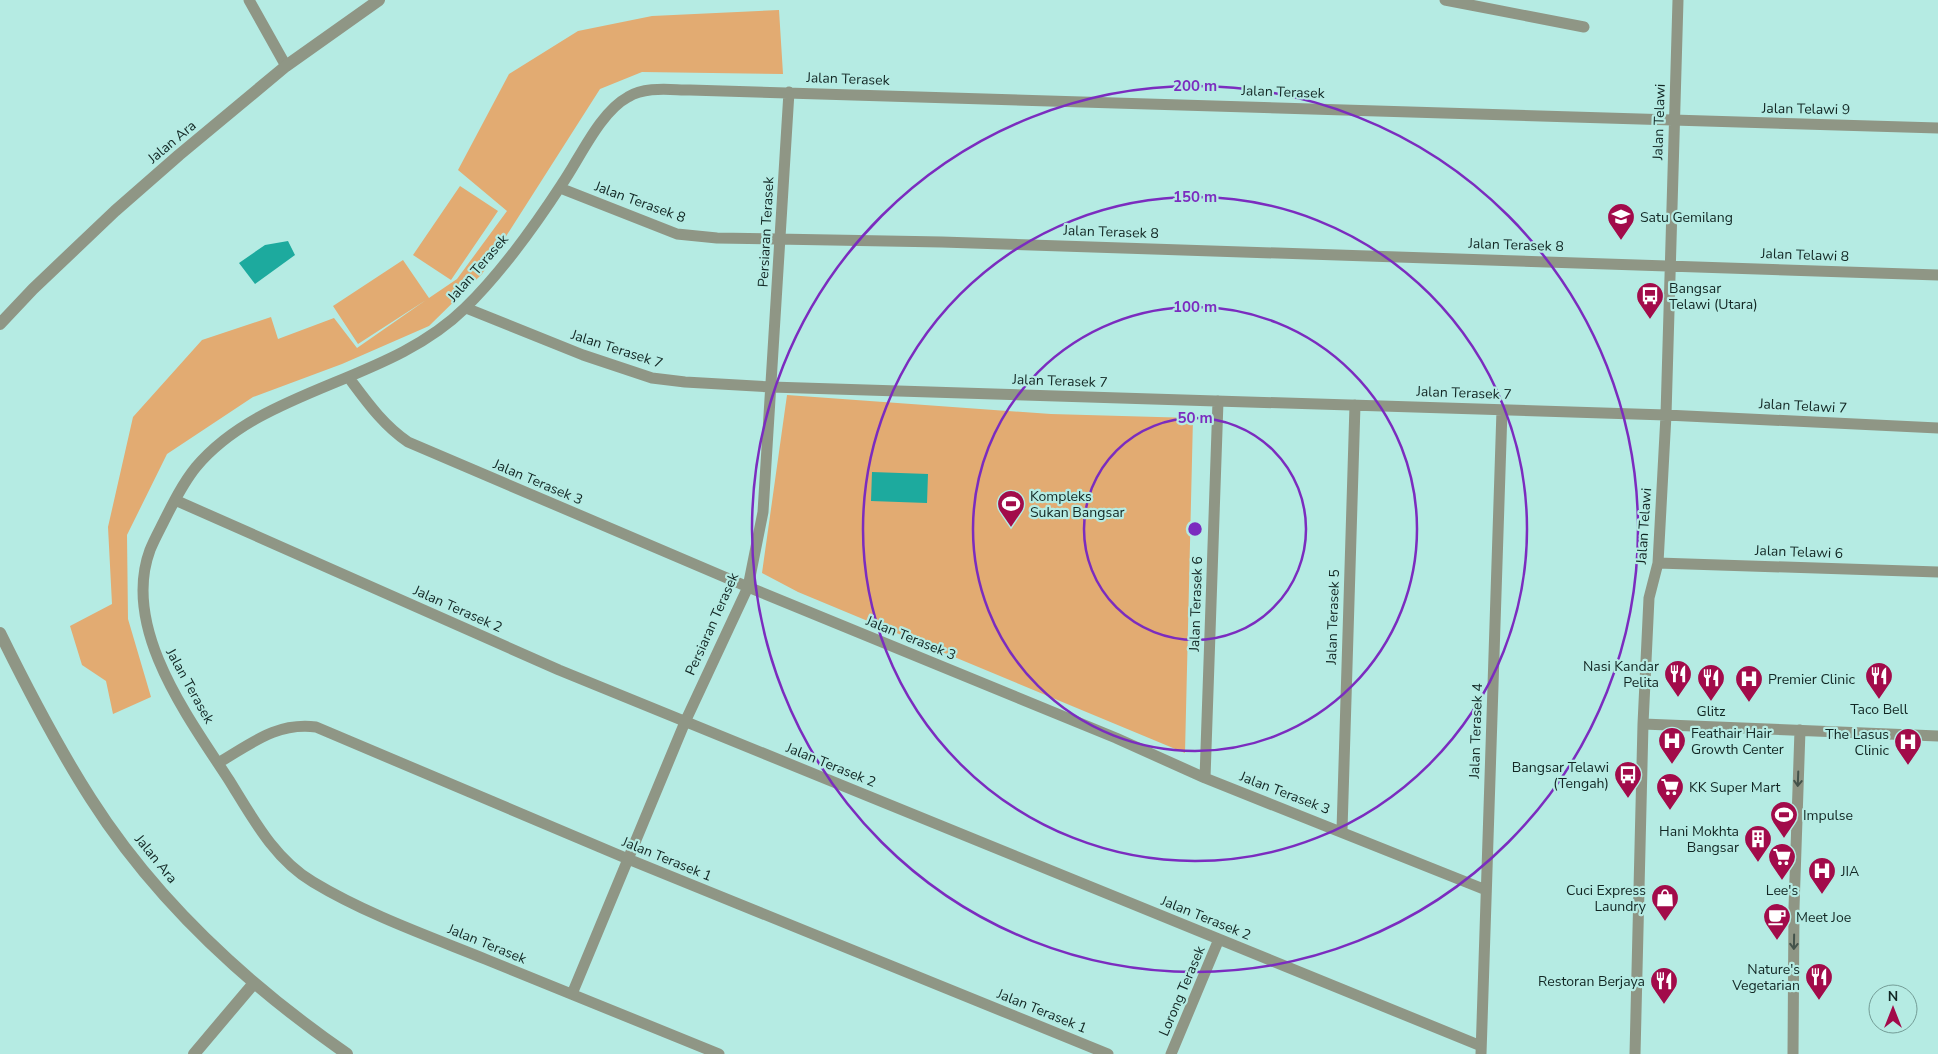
<svg xmlns="http://www.w3.org/2000/svg" width="1938" height="1054" font-family="'Nunito Sans',sans-serif">
<style>
.green{fill:#e2ab72}
.water{fill:#1daa9e}
.lines{fill:none;stroke-linecap:round;stroke-linejoin:round}
.minor{stroke:#8f9685;stroke-width:11}
.tertiary{stroke:#8f9685;stroke-width:12}
.oneway{stroke:#44534b}
.ring{fill:none;stroke:#7b2cbf;stroke-width:2.5}
.labels{text-anchor:middle;dominant-baseline:central;stroke-width:4.5;stroke-linejoin:round;paint-order:stroke}
.street-label{font-size:14px;fill:#122724;stroke:#b5ebe3}
.poi-label{font-size:14px;fill:#122724;stroke:#b5ebe3;text-anchor:start}
.centre{fill:#7b2cbf;stroke:#b5ebe3;stroke-width:2.5}
.ring-label{font-size:15px;text-anchor:middle;font-weight:bold;fill:#7b2cbf;stroke:#b5ebe3;stroke-width:4.5;stroke-linejoin:round;paint-order:stroke}
</style>
<rect width="100%" height="100%" fill="#b5ebe3"/>
<!-- green -->
<path class="green" d="M779,10L783,74L642,72L600,89L482,274L429,326L342,364L253,397L167,454L127,535L128,619L151,697L113,714L106,681L82,665L70,626L112,604L108,527L133,417L202,340L271,317L278,339L334,318L357,348L426,300L358,344L333,306L403,260L429,298L457,279L507,211L458,170L509,74L578,31L652,16Z
M460,186L498,211L451,280L413,255Z
M787,395L1051,414L1193,418L1185,753L798,592L762,573Z"/>
<!-- water -->
<path class="water" d="M288,241L295,255L255,284L239,263L265,245Z
M872,472L928,474L927,503L871,501Z"/>
<g class="lines">
<!-- minor -->
<path class="minor" d="M249,0L286,66
M1445,0L1584,27
M560,188L677,234L717,238L942,242L1938,275
M466,308L583,355L652,378L685,382L771,387L1666,415L1938,428
M349,378C367,402 383,425 408,442L748,587L1116,738L1205,778L1486,890
M175,500L559,670L1481,1046
M1658,563L1938,572
M1643,724L1938,736
M218,763C251,744 276,722 316,727L628,859L1108,1054
M1205,778L1218,401
M1342,830L1355,405
M572,994L685,722L748,587L763,512L789,92
M719,1054C641,1023 563,991 485,959C428,936 366,914 313,882C274,859 252,817 229,780C188,717 121,628 150,550C154,540 159,531 164,521C173,503 183,483 196,467C263,387 389,383 465,308C502,272 534,227 562,184C580,158 600,112 628,97C646,86 670,90 690,90L1938,128
M1171,1054L1219,939
M1481,1054L1502,410
M1635,1054L1643,724L1649,598L1658,563L1666,415L1678,0
M1793,1054L1794,908L1800,730"/>
<!-- tertiary -->
<path class="tertiary" d="M0,324L33,289L115,211L179,155L286,66L379,0
M0,633C28,690 57,746 91,799C156,901 249,986 347,1054
M194,1054L254,983"/>
</g>
<!-- one-way arrows -->
<defs><path id="oneway-shaft" d="M-6 0H5M1.5-3L5.5 0L1.5 3" fill="none" stroke-width="1.6" stroke-linecap="round" stroke-linejoin="round" transform="scale(1.25)"/></defs>
<g class="oneway">
<use href="#oneway-shaft" transform="translate(1798 779) rotate(92)"/>
<use href="#oneway-shaft" transform="translate(1794 942) rotate(91)"/>
</g>
<!-- distance rings -->
<g class="ring">
<circle cx="1195" cy="529" r="111"/>
<circle cx="1195" cy="529" r="222"/>
<circle cx="1195" cy="529" r="332"/>
<circle cx="1195" cy="529" r="443"/>
</g>
<!-- icons -->
<defs>
<symbol id="school-pin" viewBox="-11 -11 22 30"><path d="M0 17L-7.5 6A9.5 9.5 0 1 1 7.5 6Z" fill="#a20b4a" stroke="#b5ebe3"/><path d="M0-5L7-2L0 1L-7-2ZM-4 1L0 2.5L4 1V4Q0 6-4 4Z" fill="#fff"/></symbol>
<symbol id="bus-pin" viewBox="-11 -11 22 30"><path d="M0 17L-7.5 6A9.5 9.5 0 1 1 7.5 6Z" fill="#a20b4a" stroke="#b5ebe3"/><path d="M-5-6H5V4H4V6H2V4H-2V6H-4V4H-5ZM-3.5-4V0h7V-4ZM-3.5 1.2v1.5H-2V1.2ZM2 1.2v1.5H3.5V1.2Z" fill="#fff"/></symbol>
<symbol id="stadium-pin" viewBox="-11 -11 22 30"><path d="M0 17L-7.5 6A9.5 9.5 0 1 1 7.5 6Z" fill="#a20b4a" stroke="#b5ebe3"/><path d="M0-5a6.5 5 0 1 0 0 10a6.5 5 0 1 0 0-10ZM-3.5-1.8h7v3.6h-7Z" fill="#fff"/></symbol>
<symbol id="restaurant-pin" viewBox="-11 -11 22 30"><path d="M0 17L-7.5 6A9.5 9.5 0 1 1 7.5 6Z" fill="#a20b4a" stroke="#b5ebe3"/><path d="M-5-6h1v4h1v-4h1v4h1v-4h1v5L-1.5 .5V6h-2V.5L-5-1ZM5-6V6H3V1.5H1.5Q1.5-4 5-6Z" fill="#fff"/></symbol>
<symbol id="hospital-pin" viewBox="-11 -11 22 30"><path d="M0 17L-7.5 6A9.5 9.5 0 1 1 7.5 6Z" fill="#a20b4a" stroke="#b5ebe3"/><path d="M-5-5h3v3.5h4V-5h3V5h-3V1.5h-4V5h-3Z" fill="#fff"/></symbol>
<symbol id="supermarket-pin" viewBox="-11 -11 22 30"><path d="M0 17L-7.5 6A9.5 9.5 0 1 1 7.5 6Z" fill="#a20b4a" stroke="#b5ebe3"/><path d="M-6-5.5h2.5l.6 2H6L4.5 2H-2.5L-4.4-4H-6ZM-1.5 3.2a1.3 1.3 0 1 0 .1 0ZM3 3.2a1.3 1.3 0 1 0 .1 0Z" fill="#fff"/></symbol>
<symbol id="building-pin" viewBox="-11 -11 22 30"><path d="M0 17L-7.5 6A9.5 9.5 0 1 1 7.5 6Z" fill="#a20b4a" stroke="#b5ebe3"/><path d="M-4-6H4V6H1V3H-1V6H-4ZM-2.5-4.3h1.7v1.8h-1.7ZM.8-4.3h1.7v1.8H.8ZM-2.5-1h1.7V.8h-1.7ZM.8-1h1.7V.8H.8Z" fill="#fff"/></symbol>
<symbol id="shop-pin" viewBox="-11 -11 22 30"><path d="M0 17L-7.5 6A9.5 9.5 0 1 1 7.5 6Z" fill="#a20b4a" stroke="#b5ebe3"/><path d="M-5-2.5h2.3a2.7 3.5 0 0 1 5.4 0H5L5.5 6h-11ZM-1.5-2.5h3a1.5 2.3 0 0 0-3 0Z" fill="#fff"/></symbol>
<symbol id="cafe-pin" viewBox="-11 -11 22 30"><path d="M0 17L-7.5 6A9.5 9.5 0 1 1 7.5 6Z" fill="#a20b4a" stroke="#b5ebe3"/><path d="M-5.5-4.5H6V0H3Q3 3.5 0 3.5H-2.5Q-5.5 3.5-5.5 0ZM3-3.2v2h1.7v-2ZM-6 4.5H4V6H-6Z" fill="#fff"/></symbol>
</defs>
<g fill-rule="evenodd">
<use href="#school-pin" x="1605" y="201" width="32" height="43"/>
<use href="#bus-pin" x="1634" y="280" width="32" height="43"/>
<use href="#stadium-pin" x="995" y="488" width="32" height="43"/>
<use href="#restaurant-pin" x="1662" y="658" width="32" height="43"/>
<use href="#restaurant-pin" x="1863" y="660" width="32" height="43"/>
<use href="#restaurant-pin" x="1695" y="662" width="32" height="43"/>
<use href="#hospital-pin" x="1733" y="663" width="32" height="43"/>
<use href="#hospital-pin" x="1656" y="725" width="32" height="43"/>
<use href="#hospital-pin" x="1892" y="726" width="32" height="43"/>
<use href="#bus-pin" x="1612" y="759" width="32" height="43"/>
<use href="#supermarket-pin" x="1654" y="771" width="32" height="43"/>
<use href="#stadium-pin" x="1768" y="799" width="32" height="43"/>
<use href="#building-pin" x="1742" y="823" width="32" height="43"/>
<use href="#supermarket-pin" x="1766" y="841" width="32" height="43"/>
<use href="#hospital-pin" x="1806" y="855" width="32" height="43"/>
<use href="#shop-pin" x="1649" y="882" width="32" height="43"/>
<use href="#cafe-pin" x="1761" y="901" width="32" height="43"/>
<use href="#restaurant-pin" x="1803" y="961" width="32" height="43"/>
<use href="#restaurant-pin" x="1648" y="965" width="32" height="43"/>
</g>
<g class="labels">
<!-- street labels -->
<g class="street-label">
<text transform="translate(848 79) rotate(2)">Jalan Terasek</text>
<text transform="translate(1283 92) rotate(2)">Jalan Terasek</text>
<text transform="translate(1806 109) rotate(1)">Jalan Telawi 9</text>
<text transform="translate(1659 122) rotate(-88)">Jalan Telawi</text>
<text transform="translate(172 142) rotate(-40)">Jalan Ara</text>
<text transform="translate(640 202) rotate(20)">Jalan Terasek 8</text>
<text transform="translate(766 232) rotate(-87)">Persiaran Terasek</text>
<text transform="translate(1111 232) rotate(2)">Jalan Terasek 8</text>
<text transform="translate(1516 245) rotate(2)">Jalan Terasek 8</text>
<text transform="translate(1805 255) rotate(2)">Jalan Telawi 8</text>
<text transform="translate(478 268) rotate(-49)">Jalan Terasek</text>
<text transform="translate(617 349) rotate(18)">Jalan Terasek 7</text>
<text transform="translate(1060 381) rotate(2)">Jalan Terasek 7</text>
<text transform="translate(1464 393) rotate(2)">Jalan Terasek 7</text>
<text transform="translate(1803 406) rotate(3)">Jalan Telawi 7</text>
<text transform="translate(538 482) rotate(23)">Jalan Terasek 3</text>
<text transform="translate(1644 526) rotate(-86)">Jalan Telawi</text>
<text transform="translate(1799 552) rotate(2)">Jalan Telawi 6</text>
<text transform="translate(1196 604) rotate(-88)">Jalan Terasek 6</text>
<text transform="translate(458 609) rotate(24)">Jalan Terasek 2</text>
<text transform="translate(1333 617) rotate(-88)">Jalan Terasek 5</text>
<text transform="translate(712 624) rotate(-66)">Persiaran Terasek</text>
<text transform="translate(911 638) rotate(22)">Jalan Terasek 3</text>
<text transform="translate(190 686) rotate(61)">Jalan Terasek</text>
<text transform="translate(1476 731) rotate(-88)">Jalan Terasek 4</text>
<text transform="translate(831 765) rotate(22)">Jalan Terasek 2</text>
<text transform="translate(1285 793) rotate(21)">Jalan Terasek 3</text>
<text transform="translate(156 859) rotate(51)">Jalan Ara</text>
<text transform="translate(667 859) rotate(22)">Jalan Terasek 1</text>
<text transform="translate(1206 918) rotate(22)">Jalan Terasek 2</text>
<text transform="translate(487 944) rotate(22)">Jalan Terasek</text>
<text transform="translate(1182 991) rotate(-67)">Lorong Terasek</text>
<text transform="translate(1042 1011) rotate(22)">Jalan Terasek 1</text>
</g>
<!-- poi labels -->
<g class="poi-label">
<text x="1640" y="217">Satu Gemilang</text>
<text x="1669" y="288">Bangsar<tspan x="1669" dy="16">Telawi (Utara)</tspan></text>
<text x="1030" y="496">Kompleks<tspan x="1030" dy="16">Sukan Bangsar</tspan></text>
<text x="1659" y="666" text-anchor="end">Nasi Kandar<tspan x="1659" dy="16">Pelita</tspan></text>
<text x="1768" y="679">Premier Clinic</text>
<text x="1879" y="709" text-anchor="middle">Taco Bell</text>
<text x="1711" y="711" text-anchor="middle">Glitz</text>
<text x="1691" y="733">Feathair Hair<tspan x="1691" dy="16">Growth Center</tspan></text>
<text x="1889" y="734" text-anchor="end">The Lasus<tspan x="1889" dy="16">Clinic</tspan></text>
<text x="1609" y="767" text-anchor="end">Bangsar Telawi<tspan x="1609" dy="16">(Tengah)</tspan></text>
<text x="1689" y="787">KK Super Mart</text>
<text x="1803" y="815">Impulse</text>
<text x="1739" y="831" text-anchor="end">Hani Mokhta<tspan x="1739" dy="16">Bangsar</tspan></text>
<text x="1841" y="871">JIA</text>
<text x="1646" y="890" text-anchor="end">Cuci Express<tspan x="1646" dy="16">Laundry</tspan></text>
<text x="1782" y="890" text-anchor="middle">Lee's</text>
<text x="1796" y="917">Meet Joe</text>
<text x="1800" y="969" text-anchor="end">Nature's<tspan x="1800" dy="16">Vegetarian</tspan></text>
<text x="1645" y="981" text-anchor="end">Restoran Berjaya</text>
</g>
</g>
<circle cx="1195" cy="529" r="8" class="centre"/>
<g class="ring-label">
<text x="1195" y="91">200 m</text>
<text x="1195" y="202">150 m</text>
<text x="1195" y="312">100 m</text>
<text x="1195" y="423">50 m</text>
</g>
<!-- north arrow -->
<g transform="translate(1893 1009)"><circle r="24" fill="#b5ebe3" stroke="#749d97"/>
<path d="M0-4L9 19L0 12L-9 19Z" fill="#a20b4a"/>
<text y="-8" font-size="14" font-weight="bold" text-anchor="middle" fill="#122724">N</text>
</g>
</svg>
